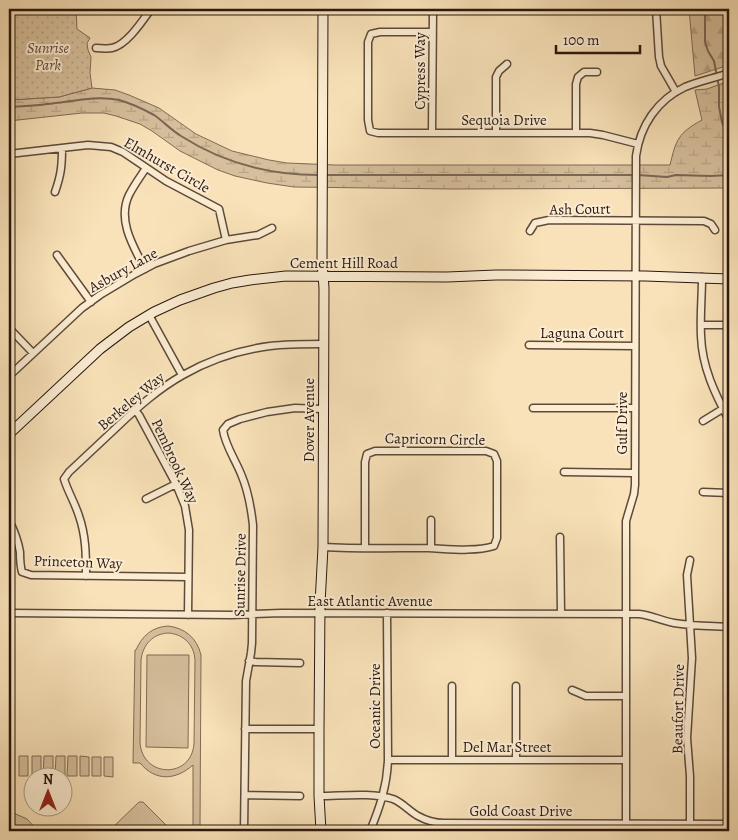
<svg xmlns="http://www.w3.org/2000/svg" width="738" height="840" font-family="Alegreya,serif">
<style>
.forest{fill:url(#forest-firs);stroke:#806b56}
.wetland{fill:url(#wetland-marsh);stroke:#806b56}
.park{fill:url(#park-dots);stroke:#806b56}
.pitch{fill:#d6bf9c;stroke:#806b56;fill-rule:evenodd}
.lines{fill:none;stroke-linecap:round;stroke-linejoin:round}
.stream{stroke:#7b6753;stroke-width:2}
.street-casing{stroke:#5d4a3a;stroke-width:9}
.secondary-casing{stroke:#291710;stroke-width:11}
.street{stroke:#fbecd2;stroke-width:6}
.secondary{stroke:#fbecd2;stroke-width:9}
.labels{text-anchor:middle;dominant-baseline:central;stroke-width:4;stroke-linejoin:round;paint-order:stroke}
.park-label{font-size:15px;font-style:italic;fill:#5d493a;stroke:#fbecd2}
.street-label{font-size:15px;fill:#291710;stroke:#fbecd2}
</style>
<defs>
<pattern id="forest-firs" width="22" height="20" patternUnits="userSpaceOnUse" patternTransform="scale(1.25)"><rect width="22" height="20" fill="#d6bf9c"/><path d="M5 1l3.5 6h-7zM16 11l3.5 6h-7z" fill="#b8a385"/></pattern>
<pattern id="wetland-marsh" width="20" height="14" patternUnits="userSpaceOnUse" patternTransform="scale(1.25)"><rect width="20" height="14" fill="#d6bf9c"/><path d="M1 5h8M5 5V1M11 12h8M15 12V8" fill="none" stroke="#b8a385"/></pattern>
<pattern id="park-dots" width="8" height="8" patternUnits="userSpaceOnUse" patternTransform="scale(1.25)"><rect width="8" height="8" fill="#d6bf9c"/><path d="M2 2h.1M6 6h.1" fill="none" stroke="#b8a385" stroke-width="1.8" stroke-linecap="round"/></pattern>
</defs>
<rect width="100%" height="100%" fill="#f9e2b9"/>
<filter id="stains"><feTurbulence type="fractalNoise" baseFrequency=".004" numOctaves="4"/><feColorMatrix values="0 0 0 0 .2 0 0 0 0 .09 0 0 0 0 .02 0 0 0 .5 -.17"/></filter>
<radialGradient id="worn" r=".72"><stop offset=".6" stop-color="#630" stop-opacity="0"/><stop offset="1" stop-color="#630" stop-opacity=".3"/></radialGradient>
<!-- forest -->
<path class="forest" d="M689,9H729V65L695,76Z"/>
<!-- wetland -->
<path class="wetland" d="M729,81V188L453,189L294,187L267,183L235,176L218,170L180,151L152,131L140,124L116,116L104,113H82L9,121V100L59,97L92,88L115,90L129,95L159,108L196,134L232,151L269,160L287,163L335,165H670C676,140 678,133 702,120L695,90L707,89Z"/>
<!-- park -->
<path class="park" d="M9,9H76L77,29L90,38L87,43L88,50L91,57L90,73L92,88L59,97L9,100Z"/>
<!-- pitch -->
<path class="pitch" d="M168,626C185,628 197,638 201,655L200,827H193V765C176,780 156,782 140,763H133L135,650H136C142,636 152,627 168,626ZM168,633C183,634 194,644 195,660L194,744C191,779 143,778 140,743L141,660C143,644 153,634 168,633Z
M147,655H189L188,748L146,747Z
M19,756H28V776H19Z
M32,756H41V776H32Z
M44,756H53V776H43Z
M56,756H65V776H55Z
M68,756H77V776H67Z
M80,756L89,757V776H80Z
M92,757H101V776H92Z
M104,757H113V777L104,776Z
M139,802H143L172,831H109Z
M9,811L27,819L38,831H9Z"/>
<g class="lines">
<!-- stream -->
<path class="stream" d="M705,9V42L708,51L714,61L719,87V107L722,122L729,138
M9,107C21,106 34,106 47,104C70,102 95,95 119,100C130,103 143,109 154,115C163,121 171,130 181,136C223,163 269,175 318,175
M325,175H633
M638,175L667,177L676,175L711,176L729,175"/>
<defs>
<path id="street" d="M656,9L659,57L661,66L676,92
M432,32H380L371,34L368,42V120L370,131L378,133H590L603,135L638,144
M96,48C101,48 107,49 112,48C127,45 143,20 151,9
M432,133L433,9
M496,133V77L499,71L507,64
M576,133V84L578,77L584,72H597
M9,154L88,145L111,147L123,152L166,181L219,209L226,240
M55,192C61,175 62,166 62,148
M530,231L535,223L549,220L704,221L711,224L715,230
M57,255L91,302
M145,269C133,246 117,220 129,195C134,185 140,177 146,168
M702,277C702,297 700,316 701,336C702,367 715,394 729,420
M149,315L182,375
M701,325H729
M9,328L33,353
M529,345L635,346
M9,376L82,308L100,295L135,274L154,264L189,251L226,240L258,235L272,228
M533,408H635
M135,410L139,415L176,484L185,506L189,530L188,615
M703,421L729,405
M564,472L634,473
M703,492L729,493
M146,499L176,484
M9,520C14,530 18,540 20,552C20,559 20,565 22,572L31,575L188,577
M431,520V548
M560,537L561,614
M323,547C358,549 393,548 428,548C450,549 474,552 494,546L497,538V461L494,454L486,451H375L367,454L365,462V548
M690,560L687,575L692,658L687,738L690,776V824
M86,576C86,555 86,536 79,516C75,503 68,492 64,479L69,472C85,457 101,442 117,427C137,408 158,389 183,375C209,360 239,350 270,346C287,344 305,344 323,344
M9,613L232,615L281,613L639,614C651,615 662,621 674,623C692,626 711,626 729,627
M249,661L256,662L300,663
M452,686V760
M516,686V760
M572,690L586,696H626
M245,729H319
M388,760H626
M245,795L300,796
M319,796C342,796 371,792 393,799C403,803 409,811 418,816C427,821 435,823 444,823L729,824
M626,823V521L634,494L635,485L636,156C640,126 657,100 685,87C699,81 715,78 729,73
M244,831L246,681L251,653L252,643L253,525C251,507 248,490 241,474C235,459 225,445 223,430L228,424L240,419L267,412L295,408L323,409
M370,831C380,807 387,786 388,760L387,613"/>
<path id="secondary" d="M9,434L100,349L129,327L154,312L180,300L214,288L232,283L250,280L286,276L447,277L496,275L645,276L729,279
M321,831L319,796V729L320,604L323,547L324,288L322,262L323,9"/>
</defs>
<!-- street casing -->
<use href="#street" class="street-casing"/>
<!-- secondary casing -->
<use href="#secondary" class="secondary-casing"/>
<!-- street -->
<use href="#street" class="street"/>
<!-- secondary -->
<use href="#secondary" class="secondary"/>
</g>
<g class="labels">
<!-- park labels -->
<g class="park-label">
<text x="48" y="48">Sunrise<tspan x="48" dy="17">Park</tspan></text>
</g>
<!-- street labels -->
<g class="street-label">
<text transform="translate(420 71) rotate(-90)">Cypress Way</text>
<text x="504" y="120">Sequoia Drive</text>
<text transform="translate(167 165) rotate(30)">Elmhurst Circle</text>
<text transform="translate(580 209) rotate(-1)">Ash Court</text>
<text x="344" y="263">Cement Hill Road</text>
<text transform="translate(123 270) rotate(-29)">Asbury Lane</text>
<text x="582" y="333">Laguna Court</text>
<text transform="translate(131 401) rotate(-40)">Berkeley Way</text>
<text transform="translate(309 420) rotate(-90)">Dover Avenue</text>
<text transform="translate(622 423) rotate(-90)">Gulf Drive</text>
<text transform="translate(435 439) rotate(1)">Capricorn Circle</text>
<text transform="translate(175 461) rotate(65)">Pembrook Way</text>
<text transform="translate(78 562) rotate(2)">Princeton Way</text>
<text transform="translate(240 575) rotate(-89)">Sunrise Drive</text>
<text x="370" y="601">East Atlantic Avenue</text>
<text transform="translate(375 706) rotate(-90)">Oceanic Drive</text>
<text transform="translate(678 709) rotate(-89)">Beaufort Drive</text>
<text x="507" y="747">Del Mar Street</text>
<text x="521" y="811">Gold Coast Drive</text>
</g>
</g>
<!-- margin -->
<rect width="738" height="840" fill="none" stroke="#f9e2b9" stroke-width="30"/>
<rect x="10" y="10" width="718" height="820" fill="none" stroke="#291710" stroke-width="2.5"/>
<rect x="15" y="15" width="708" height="810" fill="none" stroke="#291710"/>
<!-- north arrow -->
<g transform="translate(48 792)"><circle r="24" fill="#fbecd2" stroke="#a79784"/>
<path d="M0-4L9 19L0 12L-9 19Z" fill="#8f2418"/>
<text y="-8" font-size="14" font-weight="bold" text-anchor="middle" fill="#291710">N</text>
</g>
<!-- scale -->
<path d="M556 45v8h84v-8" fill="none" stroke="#291710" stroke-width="2.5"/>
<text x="563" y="45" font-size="15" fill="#291710" stroke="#fbecd2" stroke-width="4" paint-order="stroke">100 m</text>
<rect width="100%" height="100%" filter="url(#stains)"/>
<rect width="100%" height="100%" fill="url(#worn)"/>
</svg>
